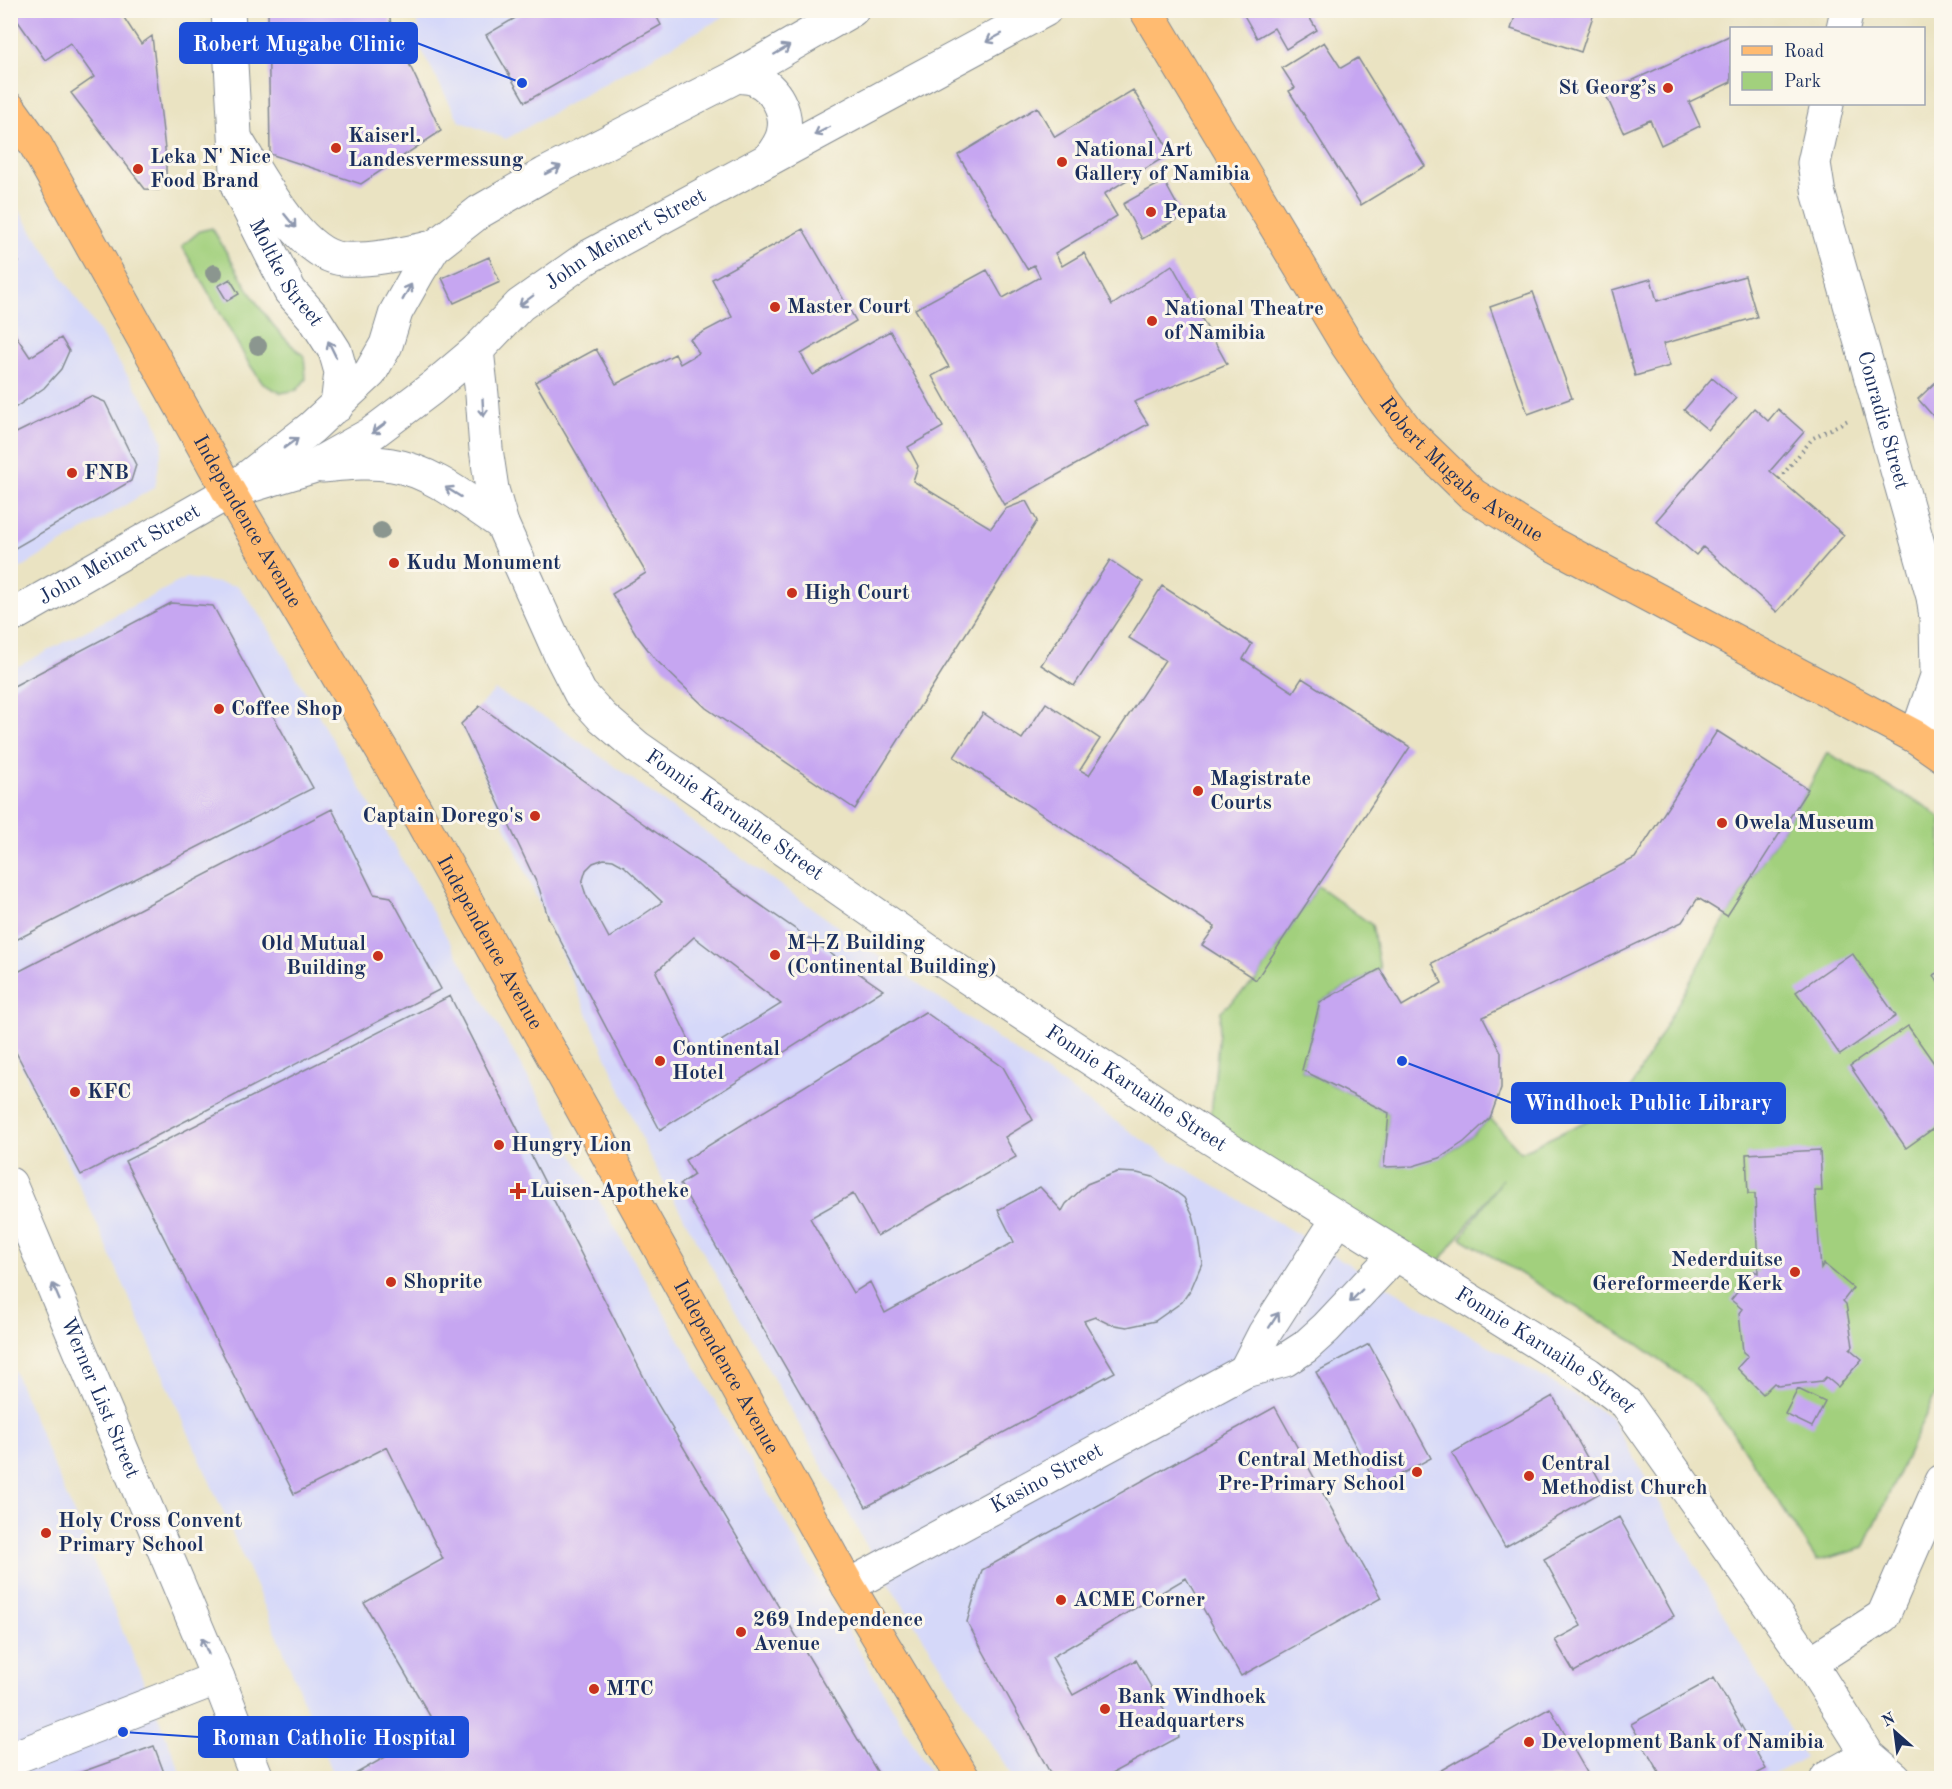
<svg xmlns="http://www.w3.org/2000/svg" width="1952" height="1789" font-family="'Old Standard TT',serif">
<style>
.built{fill:#d5d8f9}
.green{fill:#a2d07d;stroke:#5e806e;stroke-width:1.5}
.building{fill:#c6a6f1;fill-rule:evenodd}
.lines{fill:none;stroke-linecap:round;stroke-linejoin:round}
.minor-casing{stroke:#828990;stroke-width:35}
.major-casing{stroke:#828990;stroke-width:35}
.path{stroke:#828990;stroke-width:4;stroke-dasharray:1.5 4.5;stroke-linecap:butt}
.minor{stroke:#fff;stroke-width:33}
.major{stroke:#ffbb71;stroke-width:33}
.tree{fill:#8b968f}
.oneway{stroke:#8d97ae}
.poi-dot{fill:#c8321e;stroke:#fbf7ec;stroke-width:2}
.labels{text-anchor:middle;dominant-baseline:central;stroke-width:6;stroke-linejoin:round;paint-order:stroke}
.poi-label{font-size:21px;font-weight:bold;fill:#1b2f5e;stroke:#fbf7ec;text-anchor:start}
.street-label{font-size:21px;fill:#1b2f5e;stroke:#fbf7ec}
.leader{fill:none;stroke:#1d4ed8;stroke-width:2}
.callout-dot{fill:#1d4ed8;stroke:#fbf7ec;stroke-width:2}
.callout{fill:#1d4ed8;stroke:#1d4ed8;stroke-width:2}
.callout-label{font-size:22px;text-anchor:middle;font-weight:bold;fill:#fff}
</style>
<rect width="100%" height="100%" fill="#fbf7ec"/>
<filter id="ink" filterUnits="userSpaceOnUse"><feTurbulence type="fractalNoise" baseFrequency=".0167" numOctaves="2"/><feDisplacementMap in="SourceGraphic" scale="12" xChannelSelector="R" yChannelSelector="G"/><feConvolveMatrix kernelMatrix="1 2 1 2 8 2 1 2 1" color-interpolation-filters="sRGB"/></filter>
<filter id="wash" filterUnits="userSpaceOnUse"><feTurbulence type="fractalNoise" baseFrequency=".008" numOctaves="4" result="noise"/><feDisplacementMap in="SourceGraphic" scale="24" xChannelSelector="R" yChannelSelector="G"/><feGaussianBlur stdDeviation="1.35" result="paint"/><feColorMatrix in="noise" values="0 0 0 0 0 0 0 0 0 0 0 0 0 0 0 0 0 1.4 0 .05"/><feComposite in="paint" operator="in"/></filter>
<g filter="url(#wash)">
<rect width="100%" height="100%" fill="#eae3c2"/>
<!-- built -->
<path class="built" d="M417,11H734L506,139L459,121L419,45Z
M10,197L153,414L163,442L155,487L11,574Z
M186,578L238,586L263,619L933,1778H334L281,1644L93,1215L11,1044V670Z
M495,690L551,721L893,966L1171,1160L1611,1417L1805,1757L1768,1778H1013L879,1568L649,1155L461,724Z
M10,1361L153,1704L183,1778H11Z"/>
<!-- green -->
<path class="green" d="M212,228C240,273 262,323 304,356L306,379L297,390L281,393L263,384L248,362L182,246L200,231Z
M1827,753L1927,807L1941,819V1382L1864,1548L1817,1561L1736,1437L1697,1387L1636,1343L1461,1238L1502,1179L1430,1274L1209,1137L1221,1011L1256,980L1318,886L1372,925L1380,969L1320,1002L1302,1070L1389,1113L1384,1167C1438,1165 1452,1155 1490,1118L1521,1152L1603,1113L1630,1089L1727,916L1808,789Z"/>
<g id="blocks">
<!-- building -->
<path class="building" d="M10,10H119L141,44L152,36L166,158V181L159,190L145,189L71,93L94,77L70,43L45,60Z
M268,10H389L391,26L441,131L361,184L270,154Z
M529,10H653L661,25L525,102L486,35Z
M1241,10H1305L1317,30L1286,49L1274,28L1257,38Z
M1517,10H1595L1581,52L1511,29Z
M1731,35V82L1689,102L1700,126L1661,145L1650,120L1623,132L1605,93Z
M1324,42L1341,68L1358,58L1425,166L1361,205L1289,91L1295,88L1282,68Z
M1133,90L1171,153L1104,194L1117,216L1055,253L1062,266L1084,253L1112,305L1172,265L1227,364L1134,402L1148,424L1004,505L932,376L949,367L915,309L987,270L1003,298L1040,277L1034,265L1027,269L958,155L1037,107L1055,137Z
M1164,181L1183,216L1142,239L1123,204Z
M803,229L856,321L801,354L813,375L890,331L943,427L908,447L918,466L913,481L991,528L1005,509L1026,501L1037,521L855,809L706,708L655,659L636,634L612,594L646,573L535,382L596,349L616,384L675,354L680,364L699,353L690,339L732,317L712,279Z
M10,250L19,262L10,267Z
M489,257L500,282L454,303L442,278Z
M1745,276L1757,317L1663,344L1670,366L1635,376L1612,290L1651,279L1657,301Z
M230,279L239,294L227,301L218,286Z
M1533,292L1572,398L1528,414L1490,307Z
M10,327L30,357L61,338L69,351L61,369L44,388L10,411Z
M1941,377V425L1918,399Z
M1712,378L1736,398L1708,430L1684,410Z
M91,396L105,402L136,465L131,481L10,551V436Z
M1754,408L1768,421L1778,409L1804,432L1770,471L1844,535L1777,612L1703,547L1696,555L1656,521Z
M1110,560L1143,582L1074,686L1041,665Z
M1162,586L1252,644L1243,659L1293,692L1302,678L1410,747L1256,980L1202,945L1215,927L954,757L983,713L1022,739L1046,703L1100,739L1080,770L1089,775L1165,660L1129,638Z
M171,603L213,606L313,788L10,943V688Z
M480,706L631,815L883,990L660,1130L548,917L539,888L461,724ZM604,859L613,860L624,866L662,902L609,938L586,895L582,883L586,870L593,863ZM694,937L781,1004L697,1056L656,972Z
M1717,731L1808,789L1727,916L1698,898L1682,922L1483,1017L1501,1052V1088L1490,1118L1464,1142L1440,1158L1413,1166L1384,1167L1389,1113L1302,1070L1320,1002L1380,969L1402,1006L1442,983L1432,963L1635,858Z
M332,809L374,894L391,897L441,989L81,1175L10,1041V976Z
M1852,953L1896,1016L1840,1055L1796,992Z
M1941,971V988L1934,975Z
M450,996L657,1403L881,1778H348L437,1728L364,1603L443,1559L387,1447L294,1494L125,1161Z
M925,1012L1003,1067L1033,1120L1005,1137L1016,1157L877,1236L853,1194L810,1218L853,1293L870,1282L885,1313L1014,1242L998,1210L1040,1187L1062,1211L1066,1204L1087,1184L1117,1172L1137,1173L1153,1177L1168,1186L1184,1198L1193,1216L1197,1231L1202,1263L1191,1289L1182,1302L1155,1321L1127,1327L1109,1324L1095,1317L1084,1321L1115,1372L866,1507L680,1184L694,1175L685,1160Z
M1908,1026L1941,1073V1123L1906,1148L1850,1066Z
M1820,1150L1822,1191H1815L1821,1269L1824,1264L1853,1288L1843,1301L1846,1304L1853,1346L1850,1349L1862,1359L1838,1387L1826,1377L1822,1381L1778,1386L1774,1383L1763,1394L1737,1368L1748,1356L1743,1352L1739,1313L1742,1309L1731,1300L1754,1271L1758,1273L1755,1194H1748L1746,1154Z
M1369,1344L1431,1458L1378,1487L1316,1372Z
M1798,1389L1825,1402L1812,1427L1785,1414Z
M1553,1396L1605,1490L1505,1547L1452,1453Z
M1275,1407L1381,1598L1241,1676L1186,1578L1052,1657L1073,1695L1136,1660L1179,1737L1103,1778H1053L967,1622L982,1570Z
M1619,1517L1674,1616L1574,1672L1555,1640L1581,1626L1544,1559Z
M1714,1678L1766,1769L1749,1778H1662L1631,1724Z
M1550,1708L1590,1778H1430L1429,1777Z
M154,1746L166,1778H65Z"/>
</g>
</g>
<g filter="url(#ink)">
<use href="#blocks" fill-opacity="0" stroke="#828990" stroke-width="1.5"/>
<g class="lines">
<defs>
<g id="minor">
<path id="s1" d="M228,10L238,188L290,291L314,318L335,351L341,372L337,406"/>
<path d="M1843,28L1847,10"/>
<path d="M737,76C743,77 750,77 755,79C775,88 789,112 783,134C781,143 774,152 769,159"/>
<path id="s2" d="M1827,104L1814,163L1819,195L1933,597L1936,618L1937,676L1916,737"/>
<path d="M237,141C258,174 300,256 343,259C373,261 405,253 434,247"/>
<path id="s3" d="M477,350L482,395L486,449L492,489L502,524L561,656L580,693L602,717L637,747L943,961L1209,1137L1588,1374L1626,1403L1810,1663L1868,1755L1895,1778"/>
<path d="M322,466C345,464 369,461 392,465C432,471 469,502 502,524"/>
<path id="s4" d="M243,488L312,467L371,434L432,388L477,350L520,305L588,257L1045,10"/>
<path id="s5" d="M10,617L229,492L311,428L370,373L386,345L396,312L419,271L434,247L479,212L545,174L737,76L852,10"/>
<path id="s6" d="M10,1184L218,1678L257,1778"/>
<path d="M1245,1371L1264,1334L1338,1219"/>
<path id="s7" d="M848,1586L1245,1371L1285,1360L1305,1347L1326,1328L1396,1254"/>
<path d="M1810,1663L1883,1616L1942,1481"/>
<path d="M10,1759L218,1678"/>
<path d="M1827,1778L1868,1755"/>
</g>
<g id="major">
<path id="s8" d="M1146,10L1347,345L1386,403L1408,432L1473,495L1552,544L1916,737L1942,755"/>
<path id="s9" d="M10,109L35,144L229,492L390,764L848,1586L963,1778"/>
</g>
</defs>
<!-- minor casing -->
<use href="#minor" class="minor-casing"/>
<!-- major casing -->
<use href="#major" class="major-casing"/>
<!-- path -->
<path class="path" d="M1779,479L1813,438L1848,420"/>
<!-- minor -->
<use href="#minor" class="minor"/>
<!-- major -->
<use href="#major" class="major"/>
</g>
<!-- trees -->
<g class="tree">
<circle cx="214" cy="273" r="9"/>
<circle cx="258" cy="346" r="9"/>
<circle cx="381" cy="531" r="9"/>
</g>
<!-- one-way arrows -->
<defs><path id="oneway-shaft" d="M-6 0H5M1.5-3L5.5 0L1.5 3" fill="none" stroke-width="1.6" stroke-linecap="round" stroke-linejoin="round" transform="scale(1.5)"/></defs>
<g class="oneway">
<use href="#oneway-shaft" transform="translate(994 38) rotate(152)"/>
<use href="#oneway-shaft" transform="translate(782 50) rotate(-30)"/>
<use href="#oneway-shaft" transform="translate(822 131) rotate(152)"/>
<use href="#oneway-shaft" transform="translate(553 170) rotate(-27)"/>
<use href="#oneway-shaft" transform="translate(290 221) rotate(51)"/>
<use href="#oneway-shaft" transform="translate(407 292) rotate(-61)"/>
<use href="#oneway-shaft" transform="translate(526 301) rotate(143)"/>
<use href="#oneway-shaft" transform="translate(332 349) rotate(-116)"/>
<use href="#oneway-shaft" transform="translate(483 408) rotate(87)"/>
<use href="#oneway-shaft" transform="translate(379 428) rotate(143)"/>
<use href="#oneway-shaft" transform="translate(291 443) rotate(-36)"/>
<use href="#oneway-shaft" transform="translate(453 492) rotate(-148)"/>
<use href="#oneway-shaft" transform="translate(56 1292) rotate(-113)"/>
<use href="#oneway-shaft" transform="translate(1356 1296) rotate(134)"/>
<use href="#oneway-shaft" transform="translate(1274 1320) rotate(-57)"/>
<use href="#oneway-shaft" transform="translate(205 1646) rotate(-113)"/>
</g>
</g>
<!-- markers -->
<g class="poi-dot">
<circle cx="1668" cy="88" r="6"/>
<circle cx="336" cy="148" r="6"/>
<circle cx="1062" cy="162" r="6"/>
<circle cx="138" cy="169" r="6"/>
<circle cx="1151" cy="212" r="6"/>
<circle cx="775" cy="307" r="6"/>
<circle cx="1152" cy="321" r="6"/>
<circle cx="72" cy="473" r="6"/>
<circle cx="394" cy="563" r="6"/>
<circle cx="792" cy="593" r="6"/>
<circle cx="219" cy="709" r="6"/>
<circle cx="1198" cy="791" r="6"/>
<circle cx="535" cy="816" r="6"/>
<circle cx="1722" cy="823" r="6"/>
<circle cx="775" cy="955" r="6"/>
<circle cx="378" cy="956" r="6"/>
<circle cx="660" cy="1061" r="6"/>
<circle cx="75" cy="1092" r="6"/>
<circle cx="499" cy="1145" r="6"/>
<path d="M515 1182h6v6h6v6h-6v6h-6v-6h-6v-6h6z"/>
<circle cx="1795" cy="1272" r="6"/>
<circle cx="391" cy="1282" r="6"/>
<circle cx="1417" cy="1472" r="6"/>
<circle cx="1529" cy="1476" r="6"/>
<circle cx="46" cy="1533" r="6"/>
<circle cx="1061" cy="1600" r="6"/>
<circle cx="741" cy="1632" r="6"/>
<circle cx="594" cy="1689" r="6"/>
<circle cx="1105" cy="1709" r="6"/>
<circle cx="1529" cy="1742" r="6"/>
</g>
<g class="labels">
<!-- poi labels -->
<g class="poi-label">
<text x="1656" y="88" text-anchor="end">St Georg’s</text>
<text x="348" y="136">Kaiserl.<tspan x="348" dy="24">Landesvermessung</tspan></text>
<text x="1074" y="150">National Art<tspan x="1074" dy="24">Gallery of Namibia</tspan></text>
<text x="150" y="157">Leka N' Nice<tspan x="150" dy="24">Food Brand</tspan></text>
<text x="1163" y="212">Pepata</text>
<text x="787" y="307">Master Court</text>
<text x="1164" y="309">National Theatre<tspan x="1164" dy="24">of Namibia</tspan></text>
<text x="84" y="473">FNB</text>
<text x="406" y="563">Kudu Monument</text>
<text x="804" y="593">High Court</text>
<text x="231" y="709">Coffee Shop</text>
<text x="1210" y="779">Magistrate<tspan x="1210" dy="24">Courts</tspan></text>
<text x="523" y="816" text-anchor="end">Captain Dorego's</text>
<text x="1734" y="823">Owela Museum</text>
<text x="787" y="943">M+Z Building<tspan x="787" dy="24">(Continental Building)</tspan></text>
<text x="366" y="944" text-anchor="end">Old Mutual<tspan x="366" dy="24">Building</tspan></text>
<text x="672" y="1049">Continental<tspan x="672" dy="24">Hotel</tspan></text>
<text x="87" y="1092">KFC</text>
<text x="511" y="1145">Hungry Lion</text>
<text x="530" y="1191">Luisen-Apotheke</text>
<text x="1783" y="1260" text-anchor="end">Nederduitse<tspan x="1783" dy="24">Gereformeerde Kerk</tspan></text>
<text x="403" y="1282">Shoprite</text>
<text x="1405" y="1460" text-anchor="end">Central Methodist<tspan x="1405" dy="24">Pre-Primary School</tspan></text>
<text x="1541" y="1464">Central<tspan x="1541" dy="24">Methodist Church</tspan></text>
<text x="58" y="1521">Holy Cross Convent<tspan x="58" dy="24">Primary School</tspan></text>
<text x="1073" y="1600">ACME Corner</text>
<text x="753" y="1620">269 Independence<tspan x="753" dy="24">Avenue</tspan></text>
<text x="606" y="1689">MTC</text>
<text x="1117" y="1697">Bank Windhoek<tspan x="1117" dy="24">Headquarters</tspan></text>
<text x="1541" y="1742">Development Bank of Namibia</text>
</g>
<!-- street labels -->
<g class="street-label">
<text stroke="none"><textPath href="#s4" startOffset="462">John Meinert Street</textPath></text>
<text stroke="none"><textPath href="#s1" startOffset="276">Moltke Street</textPath></text>
<text stroke="none"><textPath href="#s2" startOffset="327">Conradie Street</textPath></text>
<text stroke="none"><textPath href="#s8" startOffset="562">Robert Mugabe Avenue</textPath></text>
<text stroke="none"><textPath href="#s9" startOffset="476">Independence Avenue</textPath></text>
<text stroke="none"><textPath href="#s5" startOffset="126">John Meinert Street</textPath></text>
<text stroke="none"><textPath href="#s3" startOffset="560">Fonnie Karuaihe Street</textPath></text>
<text stroke="none"><textPath href="#s9" startOffset="962">Independence Avenue</textPath></text>
<text stroke="none"><textPath href="#s3" startOffset="1046">Fonnie Karuaihe Street</textPath></text>
<text stroke="none"><textPath href="#s3" startOffset="1532">Fonnie Karuaihe Street</textPath></text>
<text stroke="none"><textPath href="#s9" startOffset="1448">Independence Avenue</textPath></text>
<text stroke="none"><textPath href="#s6" startOffset="232">Werner List Street</textPath></text>
<text stroke="none"><textPath href="#s7" startOffset="226">Kasino Street</textPath></text>
</g>
</g>
<!-- callouts -->
<path class="leader" d="M522 83L417 43M1402 1061L1512 1103M123 1732L199 1737"/>
<g class="callout-dot">
<circle cx="522" cy="83" r="6"/>
<circle cx="1402" cy="1061" r="6"/>
<circle cx="123" cy="1732" r="6"/>
</g>
<g class="callout">
<rect x="180" y="23" width="237" height="40" rx="6"/>
<rect x="1512" y="1083" width="273" height="40" rx="6"/>
<rect x="199" y="1717" width="269" height="40" rx="6"/>
</g>
<g class="callout-label">
<text x="299" y="51">Robert Mugabe Clinic</text>
<text x="1648" y="1110">Windhoek Public Library</text>
<text x="334" y="1745">Roman Catholic Hospital</text>
</g>
<!-- margin -->
<rect width="1952" height="1789" fill="none" stroke="#fbf7ec" stroke-width="36"/>
<!-- legend -->
<rect x="1730" y="27" width="195" height="78" fill="#fbf7ec" stroke="#a1a7b3" stroke-width="1.5"/>
<rect x="1742" y="46" width="30" height="9" fill="#ffbb71" stroke="#a1a7b3" stroke-width="1.5"/>
<text x="1784" y="57" font-size="18" fill="#1b2f5e">Road</text>
<rect x="1742" y="72" width="30" height="18" fill="#a2d07d" stroke="#a1a7b3" stroke-width="1.5"/>
<text x="1784" y="87" font-size="18" fill="#1b2f5e">Park</text>
<!-- north arrow -->
<g transform="translate(1895 1732) rotate(332)" stroke="#fbf7ec" stroke-width="4.5" paint-order="stroke">
<path d="M0-4.5L10 22L0 15L-10 22Z" fill="#1b2f5e"/>
<text y="-9" font-size="16" font-weight="bold" text-anchor="middle" fill="#1b2f5e">N</text>
</g>
</svg>
